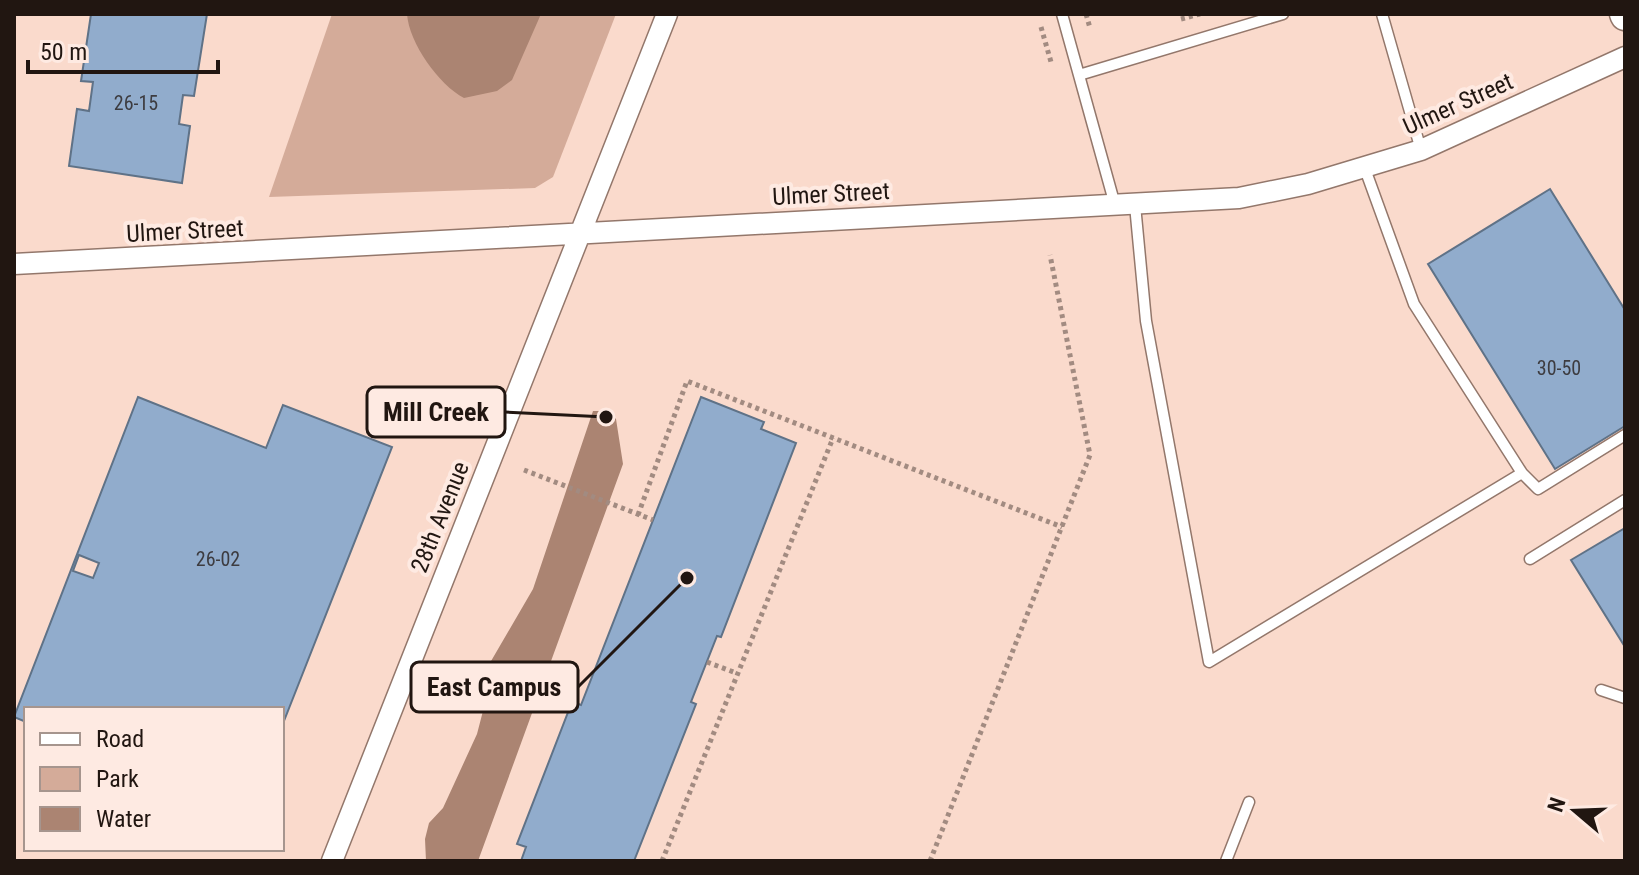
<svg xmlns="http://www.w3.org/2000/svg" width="1639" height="875" font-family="'Roboto Condensed',sans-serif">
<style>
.green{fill:#d4ab99}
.water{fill:#ab8472}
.building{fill:#91accc;stroke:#5f7287;stroke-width:2;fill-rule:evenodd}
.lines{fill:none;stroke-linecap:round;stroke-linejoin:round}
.service-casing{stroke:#93776b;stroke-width:13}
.minor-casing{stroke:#93776b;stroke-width:23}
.secondary-casing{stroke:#93776b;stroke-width:31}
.path{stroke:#a28b81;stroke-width:5;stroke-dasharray:4 4;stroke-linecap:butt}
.service{stroke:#fff;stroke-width:10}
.minor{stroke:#fff;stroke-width:20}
.secondary{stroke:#fff;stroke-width:28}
.labels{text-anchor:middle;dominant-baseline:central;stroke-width:8;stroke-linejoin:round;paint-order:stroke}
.number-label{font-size:20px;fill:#3d3c40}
.street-label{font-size:24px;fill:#211611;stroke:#feeae2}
.leader{fill:none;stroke:#211611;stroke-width:3}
.callout-dot{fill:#211611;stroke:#feeae2;stroke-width:3}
.callout{fill:#feeae2;stroke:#211611;stroke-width:3}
.callout-label{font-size:26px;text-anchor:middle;font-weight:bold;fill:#211611}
</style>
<rect width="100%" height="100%" fill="#fadacc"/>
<!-- green -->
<path class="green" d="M332,14H616L553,177L535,188L269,197Z"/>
<!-- water -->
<path class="water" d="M407,14H541L512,80L497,91L464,98C439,85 409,43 407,14Z
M593,411H608L616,419L623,464L478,861H426L425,839L429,823L443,808L477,734L490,684L487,668L533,589Z"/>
<!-- building -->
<path class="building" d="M91,14H207L194,96L183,95L179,124L190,126L182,183L69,166L77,109L89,111L93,82L81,81Z
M1550,189L1625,310V426L1555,469L1428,264Z
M138,397L266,448L283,405L392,447L282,726V709H26V722L14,717ZM79,555L99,563L93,578L73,571Z
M701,397L764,422L761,429L796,443L721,637L717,636L691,702L696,704L634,861H521L526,847L517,844L572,702L581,705Z
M1625,528V647L1571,560Z"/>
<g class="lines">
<defs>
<path id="service" d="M1062,14L1115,205
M1382,14L1421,150
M1079,75L1283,14
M1135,205L1146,321L1209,662L1522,473L1414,304L1365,169
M1522,473L1538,489L1625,435
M1530,559L1625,500
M1601,690L1625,698
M1226,861L1249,802"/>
<path id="minor" d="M14,264L1239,198L1308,184L1421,150L1625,57
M332,861L667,14"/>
<path id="secondary" d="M1624,14L1625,16"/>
</defs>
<!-- service casing -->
<use href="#service" class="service-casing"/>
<!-- minor casing -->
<use href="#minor" class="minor-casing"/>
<!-- secondary casing -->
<use href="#secondary" class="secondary-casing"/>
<!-- path -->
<path class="path" d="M1086,14L1090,28
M1181,19L1200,14
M1041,27L1051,62
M524,470L653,520
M638,515L687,381L1062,527
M707,662L736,673
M662,861L833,438
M930,861L1090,455L1050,255"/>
<!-- service -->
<use href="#service" class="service"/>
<!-- minor -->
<use href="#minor" class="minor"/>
<!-- secondary -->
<use href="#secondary" class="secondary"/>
</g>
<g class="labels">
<!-- number labels -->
<g class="number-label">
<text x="136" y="103">26-15</text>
<text x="1559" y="368">30-50</text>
<text x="218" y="559">26-02</text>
</g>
<!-- street labels -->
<g class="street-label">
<text transform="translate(1458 104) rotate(-24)">Ulmer Street</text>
<text transform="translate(831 194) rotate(-3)">Ulmer Street</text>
<text transform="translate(185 231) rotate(-3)">Ulmer Street</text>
<text transform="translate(440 517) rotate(-68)">28th Avenue</text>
</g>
</g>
<!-- callouts -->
<path class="leader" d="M606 417L505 412M687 578L578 687"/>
<g class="callout-dot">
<circle cx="606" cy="417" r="8"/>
<circle cx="687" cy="578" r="8"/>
</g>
<g class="callout">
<rect x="367" y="387" width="138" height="50" rx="8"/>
<rect x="411" y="662" width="167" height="50" rx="8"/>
</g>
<g class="callout-label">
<text x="436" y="421">Mill Creek</text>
<text x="494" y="696">East Campus</text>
</g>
<!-- border -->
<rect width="1639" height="875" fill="none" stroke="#211611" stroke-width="32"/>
<!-- legend -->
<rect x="24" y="707" width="260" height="144" fill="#feeae2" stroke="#a6958e" stroke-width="2"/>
<rect x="40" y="733" width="40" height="12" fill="#ffffff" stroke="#a6958e" stroke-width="2"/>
<text x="96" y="747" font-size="24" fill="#211611">Road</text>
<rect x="40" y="767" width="40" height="24" fill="#d4ab99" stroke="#a6958e" stroke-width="2"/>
<text x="96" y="787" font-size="24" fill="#211611">Park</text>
<rect x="40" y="807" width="40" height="24" fill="#ab8472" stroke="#a6958e" stroke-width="2"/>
<text x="96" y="827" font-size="24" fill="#211611">Water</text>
<!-- north arrow -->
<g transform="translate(1575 811) rotate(289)" stroke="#feeae2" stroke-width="6" paint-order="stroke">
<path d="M0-6L14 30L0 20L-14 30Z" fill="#211611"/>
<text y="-12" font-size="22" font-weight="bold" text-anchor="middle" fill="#211611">N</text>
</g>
<!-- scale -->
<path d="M28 60v12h190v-12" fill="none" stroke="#211611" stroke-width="4"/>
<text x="40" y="60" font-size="24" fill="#211611" stroke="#feeae2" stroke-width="6" paint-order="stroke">50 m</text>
</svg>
